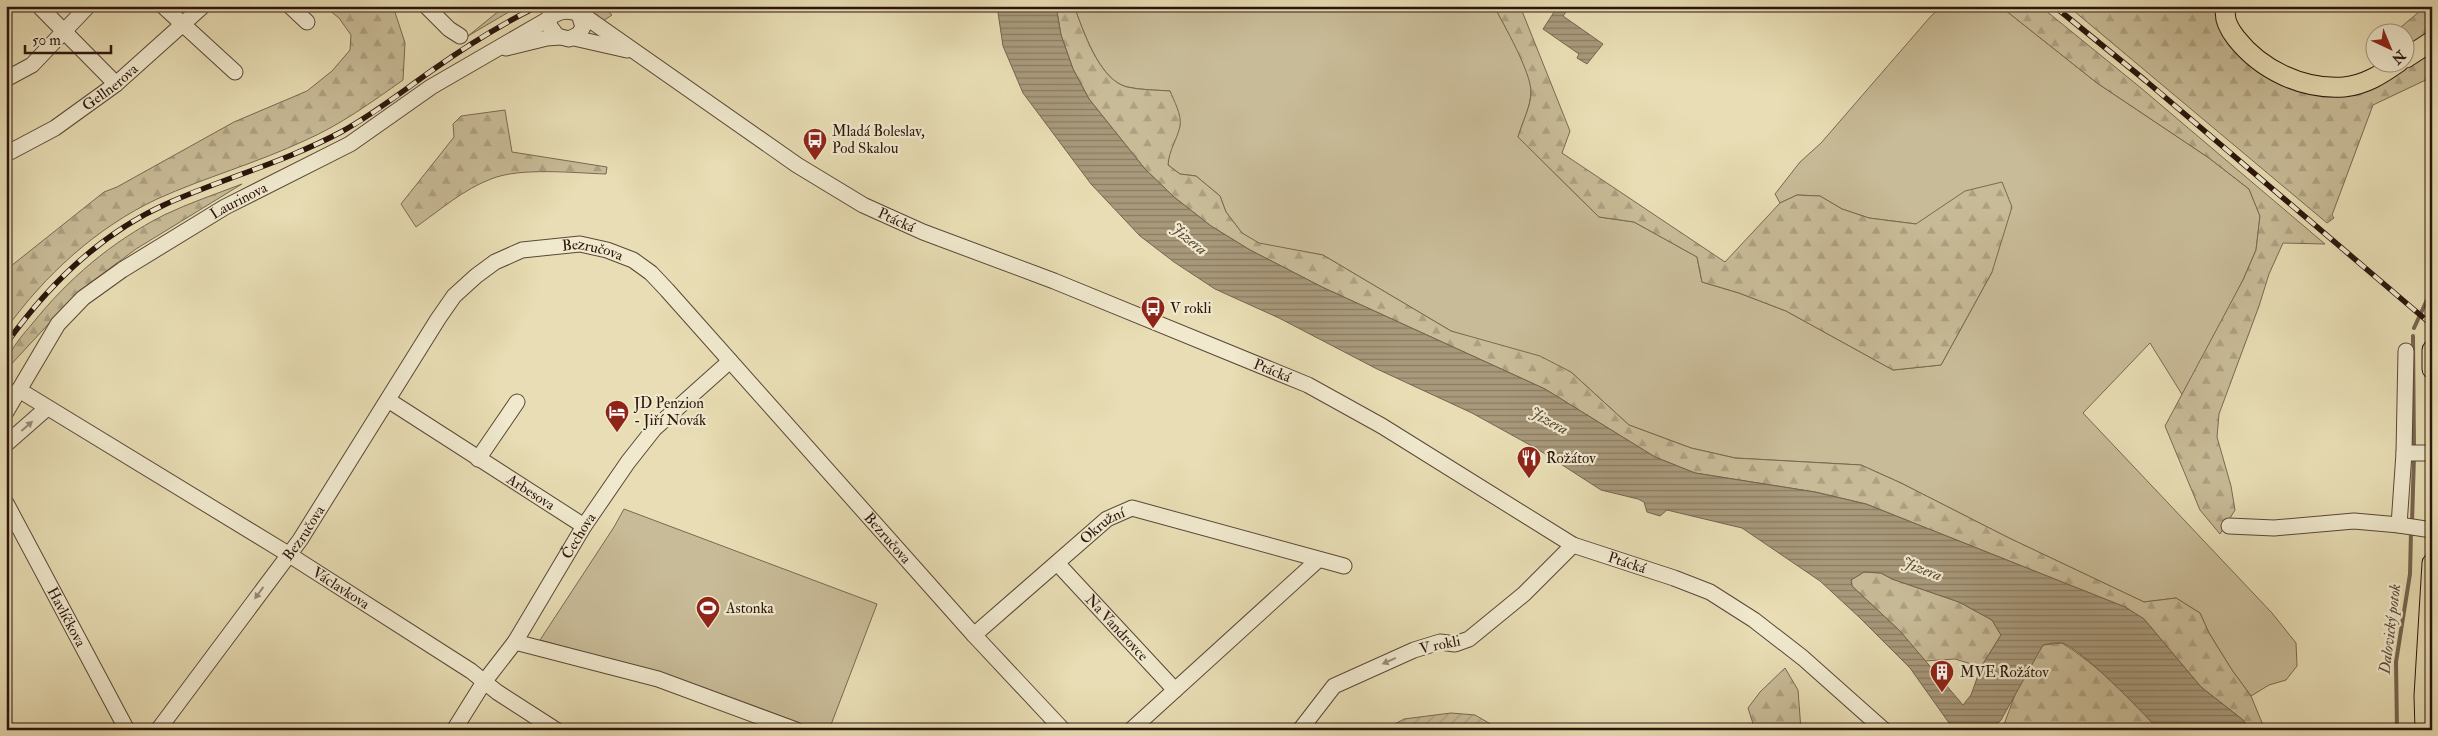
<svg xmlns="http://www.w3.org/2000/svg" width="2438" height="736" font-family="'IM FELL Double Pica',serif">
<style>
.grass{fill:#c8bb97;stroke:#7a6852}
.forest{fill:url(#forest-firs);stroke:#7a6852}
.garden{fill:url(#garden-furrows);stroke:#7a6852}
.water{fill:url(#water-rules);stroke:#76644f;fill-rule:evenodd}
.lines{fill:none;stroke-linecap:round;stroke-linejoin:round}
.stream{stroke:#76644f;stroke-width:4}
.minor-casing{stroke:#5a4736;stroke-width:17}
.major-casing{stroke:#2b150c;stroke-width:21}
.minor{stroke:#f0e9ce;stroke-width:15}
.major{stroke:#e8ddb4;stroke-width:19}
.rail-casing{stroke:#2b150c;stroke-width:5.5}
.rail{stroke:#f0e9ce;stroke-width:4;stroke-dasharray:11;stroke-linecap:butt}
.oneway{fill:#978a77}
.labels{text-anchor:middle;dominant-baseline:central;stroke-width:4.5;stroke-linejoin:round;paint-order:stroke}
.street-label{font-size:15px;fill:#2b150c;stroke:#f0e9ce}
.poi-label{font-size:15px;fill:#2b150c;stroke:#f0e9ce;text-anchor:start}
.water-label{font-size:16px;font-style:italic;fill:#5d4a38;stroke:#f0e9ce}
</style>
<defs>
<pattern id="forest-firs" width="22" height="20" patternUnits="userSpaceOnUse" patternTransform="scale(1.25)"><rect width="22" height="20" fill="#c8bb97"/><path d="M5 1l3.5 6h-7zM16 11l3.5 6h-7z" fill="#aca081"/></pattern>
<pattern id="garden-furrows" width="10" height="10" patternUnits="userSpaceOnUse" patternTransform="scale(1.25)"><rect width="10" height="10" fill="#c8bb97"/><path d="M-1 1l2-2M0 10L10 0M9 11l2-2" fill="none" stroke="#aca081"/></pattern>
<pattern id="water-rules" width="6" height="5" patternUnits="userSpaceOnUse" patternTransform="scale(1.25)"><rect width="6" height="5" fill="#a8997b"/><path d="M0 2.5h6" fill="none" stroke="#897c63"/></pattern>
</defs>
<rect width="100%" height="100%" fill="#e8ddb4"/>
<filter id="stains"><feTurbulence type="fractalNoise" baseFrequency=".004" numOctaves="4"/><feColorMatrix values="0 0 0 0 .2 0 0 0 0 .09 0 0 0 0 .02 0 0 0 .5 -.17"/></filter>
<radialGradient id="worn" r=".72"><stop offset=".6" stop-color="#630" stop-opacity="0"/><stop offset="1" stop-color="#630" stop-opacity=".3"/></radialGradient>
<!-- grass -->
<path class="grass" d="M505,6H519L468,36Z
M1074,6H1494C1504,25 1532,72 1531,92C1531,106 1522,123 1518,137L1599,217L1634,222L1697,257L1702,282L1739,293L1786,311L1893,370L1941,365L1992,272L1916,224L1869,218L1842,209L1820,196L1797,195L1780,203L1775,194L1800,162L1821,143L1931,16L1942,6H2000L2097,83L2209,158L2249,189L2260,216L2256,250L2243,280L2183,396L2150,343L2083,413L2272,613L2296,643L2297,666L2286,680L2269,685L2251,696L2232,670L2209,633L2200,613L2176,598L2144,602L2009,538L1901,483L1861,465L1735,458L1691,448L1629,425L1571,372L1451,331L1323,255L1259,244L1242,233L1226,212L1220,196L1196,176L1180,174L1168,165L1169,154L1180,125L1170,91C1156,90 1141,90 1127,87C1099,80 1083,30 1074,6Z
M624,509L877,604L829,730H810L662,674L540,640L614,527Z"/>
<!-- forest -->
<path class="forest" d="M324,6H393L405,43L403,80C372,102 340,125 306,140C257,163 206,177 157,199C96,228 45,275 6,329V270L104,192L117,187L234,122L307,91L332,71L350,50L351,35L339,18Z
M585,6H602L612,15L603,21L582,10Z
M1056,6H1074C1083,30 1099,80 1127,87C1140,90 1156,90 1170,91C1174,101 1182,115 1180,126C1177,140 1169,150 1168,165L1180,174L1196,176L1220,196L1226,212L1242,233L1259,243L1323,255L1451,331L1540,356L1571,372L1629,425L1691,448L1735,458L1861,465L1901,483L2009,538L2144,602L2176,598L2200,613L2209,633L2232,670L2251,696L2265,730H2250L2243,720L2201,687L2144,619L2125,607L1866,504L1815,492L1695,473L1655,457L1545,389L1324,288L1250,250L1211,226L1174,197L1145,169L1089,99L1073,69L1061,35Z
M1494,6H1520L1570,131L1562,153L1725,262L1780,203L1797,195L1820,196L1842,209L1869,218L1916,224L1965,191L2002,182L2012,207L1992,272L1941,365L1893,370L1786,311L1739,293L1702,282L1697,257L1634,222L1599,217L1518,137C1522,123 1531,106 1531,92C1531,72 1504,25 1494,6Z
M2000,6H2040L2141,88L2325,244L2283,243L2269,274L2259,306L2219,414L2217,437L2231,486L2235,510L2220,534L2200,510L2165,426L2243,280L2256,250L2260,216L2249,189L2209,158L2097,83Z
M2068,6H2218L2226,31L2329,96H2350L2403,68L2432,50V77L2373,105L2332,215L2334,218L2327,223Z
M2426,6H2432V36L2406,51V32H2395Z
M505,110L512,152L607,167L606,174C574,173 520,167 491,179C464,189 440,210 416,227L401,204L454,137L453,124L461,116Z
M242,184L136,249L78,292L6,370C6,353 21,337 32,324C68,279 111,242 164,215C189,203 216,194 242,184Z
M1864,572L1881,573L1892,579L1959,602L1992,620L2001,635L1981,667L1955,659L1924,661L1900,631L1852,586L1851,580Z
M2062,643C2099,666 2130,698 2159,730H2002L2017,689L2043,645Z
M1785,668L1798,690L1801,730H1755L1748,708L1760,692Z"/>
<!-- garden -->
<path class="garden" d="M1451,713L1475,715L1501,730H1384L1404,719Z"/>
<!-- water -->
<path class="water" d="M997,6H1056L1061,35L1073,69L1089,99L1145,169L1174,197L1211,226L1250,250L1324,288L1545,389L1655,457L1695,473L1815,492L1866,504L2125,607L2144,619L2201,687L2243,720L2250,730H2159C2144,714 2080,647 2062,643C2056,642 2048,644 2043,645L2001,720L1991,730H1954L1910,668L1859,617L1820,581L1742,528L1667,510L1660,516L1647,512L1644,502L1638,499L1601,490L1539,450L1472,413L1377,369L1279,318L1215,289L1174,262L1140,236L1091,184L1023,93L1003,46ZM1864,572L1881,573L1892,579L1959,602L1992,620L2001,635L1981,667L1971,695L1963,705L1900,631L1852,586L1851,580Z
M1558,6L1566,12L1563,16L1603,44L1587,64L1577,58L1579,54L1543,29Z"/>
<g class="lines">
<!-- stream -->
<path class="stream" d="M2414,328L2432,289
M2413,336L2414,449
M2412,523L2414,456
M2397,730L2396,662L2410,574L2411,532"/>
<defs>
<g id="minor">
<path d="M39,6L116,84"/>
<path d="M163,6L235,72"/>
<path d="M290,6L307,22"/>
<path d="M426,6L449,29L460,36"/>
<path id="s1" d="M570,6L797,165L863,205L923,232L1054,281L1308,385L1382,426L1573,545L1674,578L1710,592L1754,620L1803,658L1884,730"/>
<path d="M574,38L627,50"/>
<path d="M506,48L547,38L560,37"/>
<path d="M6,79L32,65L88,6"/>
<path id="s2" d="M6,154L55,128L116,84L203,6"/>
<path id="s3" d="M19,390L288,554L471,671L497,692L556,730"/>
<path id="s4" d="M388,400L584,526"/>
<path id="s5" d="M6,412L58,324L83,298L122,270L225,207L350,144L431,87L545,21C557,12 565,8 579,14L583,27L579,34L569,39L557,36L549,25L551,6"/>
<path d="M6,444L47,408"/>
<path d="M2404,453H2432"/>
<path d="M478,459L517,402"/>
<path id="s6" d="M6,503L127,730"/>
<path d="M2399,525L2404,453L2406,351"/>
<path d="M2229,526L2274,528L2354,521L2399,525L2432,530"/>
<path id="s7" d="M1057,563L1175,690"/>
<path id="s8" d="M974,635L1107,519L1132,508L1344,566"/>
<path d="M515,642L658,679L796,730"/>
<path id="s9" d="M158,730L300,540L438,319L454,296L476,276L495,262L522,250L580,244L607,250L633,260L651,273L667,290L974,635L1063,730"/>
<path id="s10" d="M454,730L484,682L515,642L584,526L628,462L654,429L730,361"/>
<path d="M1131,730L1318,560"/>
<path d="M1300,730L1334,686L1414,650L1440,642L1455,644L1469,639L1524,594L1573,545"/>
</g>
<path id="major" d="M2227,6C2222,17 2229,29 2236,38C2261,70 2303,90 2344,87C2365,85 2382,74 2399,62
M2406,58L2432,41
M2432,350V369
M2425,730L2424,696L2432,563"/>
</defs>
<!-- minor casing -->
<use href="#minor" class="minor-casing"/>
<!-- major casing -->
<use href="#major" class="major-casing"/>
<!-- minor -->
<use href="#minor" class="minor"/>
<!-- major -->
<use href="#major" class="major"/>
<defs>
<path id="rail" d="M2054,6L2146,81L2432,325
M6,344C48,285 100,234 166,204C224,178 285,162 341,132C374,114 404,90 434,69C468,45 502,24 538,6"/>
</defs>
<!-- rail casing -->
<use href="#rail" class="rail-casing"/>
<!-- rail -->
<use href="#rail" class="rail"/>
</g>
<!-- one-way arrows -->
<defs><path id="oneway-solid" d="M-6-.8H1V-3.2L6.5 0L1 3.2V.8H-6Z" transform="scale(1.25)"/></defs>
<g class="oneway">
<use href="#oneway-solid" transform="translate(27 426) rotate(-41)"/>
<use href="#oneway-solid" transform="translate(259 593) rotate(126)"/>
<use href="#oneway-solid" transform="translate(1389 661) rotate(156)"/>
</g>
<!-- icons -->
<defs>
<symbol id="bus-pin" viewBox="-11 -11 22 30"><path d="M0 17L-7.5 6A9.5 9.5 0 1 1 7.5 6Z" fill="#8f2418" stroke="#f0e9ce"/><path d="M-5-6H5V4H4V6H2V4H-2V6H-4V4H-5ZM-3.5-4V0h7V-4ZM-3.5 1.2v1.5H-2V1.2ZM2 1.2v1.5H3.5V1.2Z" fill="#fff"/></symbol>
<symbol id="hotel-pin" viewBox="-11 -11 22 30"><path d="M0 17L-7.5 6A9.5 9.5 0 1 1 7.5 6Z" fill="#8f2418" stroke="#f0e9ce"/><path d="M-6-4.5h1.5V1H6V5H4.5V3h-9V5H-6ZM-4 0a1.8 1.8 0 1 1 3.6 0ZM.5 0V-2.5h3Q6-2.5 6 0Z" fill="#fff"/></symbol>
<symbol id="restaurant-pin" viewBox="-11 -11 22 30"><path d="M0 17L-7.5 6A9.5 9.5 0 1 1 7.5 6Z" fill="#8f2418" stroke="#f0e9ce"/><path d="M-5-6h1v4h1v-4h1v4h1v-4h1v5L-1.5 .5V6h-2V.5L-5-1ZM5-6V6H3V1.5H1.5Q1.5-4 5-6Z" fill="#fff"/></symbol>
<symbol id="stadium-pin" viewBox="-11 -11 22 30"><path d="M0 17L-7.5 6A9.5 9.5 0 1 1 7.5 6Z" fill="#8f2418" stroke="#f0e9ce"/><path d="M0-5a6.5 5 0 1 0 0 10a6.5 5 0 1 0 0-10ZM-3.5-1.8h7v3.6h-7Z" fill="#fff"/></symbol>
<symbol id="building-pin" viewBox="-11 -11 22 30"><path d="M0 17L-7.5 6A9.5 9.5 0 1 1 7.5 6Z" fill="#8f2418" stroke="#f0e9ce"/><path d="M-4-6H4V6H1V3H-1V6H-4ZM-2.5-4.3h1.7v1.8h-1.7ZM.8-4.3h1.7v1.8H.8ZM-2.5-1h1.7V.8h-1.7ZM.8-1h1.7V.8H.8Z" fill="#fff"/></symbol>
</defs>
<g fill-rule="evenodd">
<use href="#bus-pin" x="801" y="126" width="28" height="38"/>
<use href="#bus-pin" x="1139" y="294" width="28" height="38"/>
<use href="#hotel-pin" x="603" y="398" width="28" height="38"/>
<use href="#restaurant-pin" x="1515" y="444" width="28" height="38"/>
<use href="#stadium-pin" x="694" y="594" width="28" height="38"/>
<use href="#building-pin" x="1928" y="658" width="28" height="38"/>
</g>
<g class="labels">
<!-- street labels -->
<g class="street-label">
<text stroke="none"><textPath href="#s2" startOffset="124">Gellnerova</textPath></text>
<text stroke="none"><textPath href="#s5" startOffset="322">Laurinova</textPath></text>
<text stroke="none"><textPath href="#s1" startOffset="391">Ptácká</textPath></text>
<text stroke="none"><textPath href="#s9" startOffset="680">Bezručova</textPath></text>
<text stroke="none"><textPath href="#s1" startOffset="796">Ptácká</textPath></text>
<text stroke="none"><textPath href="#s4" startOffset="170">Arbesova</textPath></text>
<text stroke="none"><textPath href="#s8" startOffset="169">Okružní</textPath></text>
<text stroke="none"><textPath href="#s9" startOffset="245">Bezručova</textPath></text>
<text stroke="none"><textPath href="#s10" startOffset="231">Čechova</textPath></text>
<text stroke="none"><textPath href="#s9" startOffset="1100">Bezručova</textPath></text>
<text stroke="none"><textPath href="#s1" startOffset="1201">Ptácká</textPath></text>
<text stroke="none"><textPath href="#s3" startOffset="378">Václavkova</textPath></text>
<text stroke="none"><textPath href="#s6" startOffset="129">Havlíčkova</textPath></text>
<text stroke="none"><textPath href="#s7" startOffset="88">Na Vandrovce</textPath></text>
<text transform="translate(1440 645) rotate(-12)">V rokli</text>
</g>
<!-- poi labels -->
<g class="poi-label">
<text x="832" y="131">Mladá Boleslav,<tspan x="832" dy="17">Pod Skalou</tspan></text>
<text x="1170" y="308">V rokli</text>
<text x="634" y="403">JD Penzion<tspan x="634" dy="17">- Jiří Novák</tspan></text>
<text x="1546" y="458">Rožátov</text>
<text x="726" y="608">Astonka</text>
<text x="1960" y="672">MVE Rožátov</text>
</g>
<!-- water labels -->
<g class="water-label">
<text transform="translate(1189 239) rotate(39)">Jizera</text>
<text transform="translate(1549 421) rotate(28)">Jizera</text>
<text transform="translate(1922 569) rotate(20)">Jizera</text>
<text transform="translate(2390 629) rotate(-83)">Dalovický potok</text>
</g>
</g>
<!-- margin -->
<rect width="2438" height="736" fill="none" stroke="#e8ddb4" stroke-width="25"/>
<rect x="8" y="8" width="2423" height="721" fill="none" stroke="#2b150c" stroke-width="2.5"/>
<rect x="12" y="12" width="2413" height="711" fill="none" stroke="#2b150c"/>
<!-- north arrow -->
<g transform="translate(2390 48) rotate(136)"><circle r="24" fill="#f0e9ce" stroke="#a19480"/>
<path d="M0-4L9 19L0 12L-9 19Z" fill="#8f2418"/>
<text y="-8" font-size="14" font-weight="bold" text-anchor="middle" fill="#2b150c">N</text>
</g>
<!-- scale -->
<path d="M25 45v8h86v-8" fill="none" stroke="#2b150c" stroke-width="2.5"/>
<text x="32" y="45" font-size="15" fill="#2b150c" stroke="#f0e9ce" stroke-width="4" paint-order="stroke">50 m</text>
<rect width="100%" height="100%" filter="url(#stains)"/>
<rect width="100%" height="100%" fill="url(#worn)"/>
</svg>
